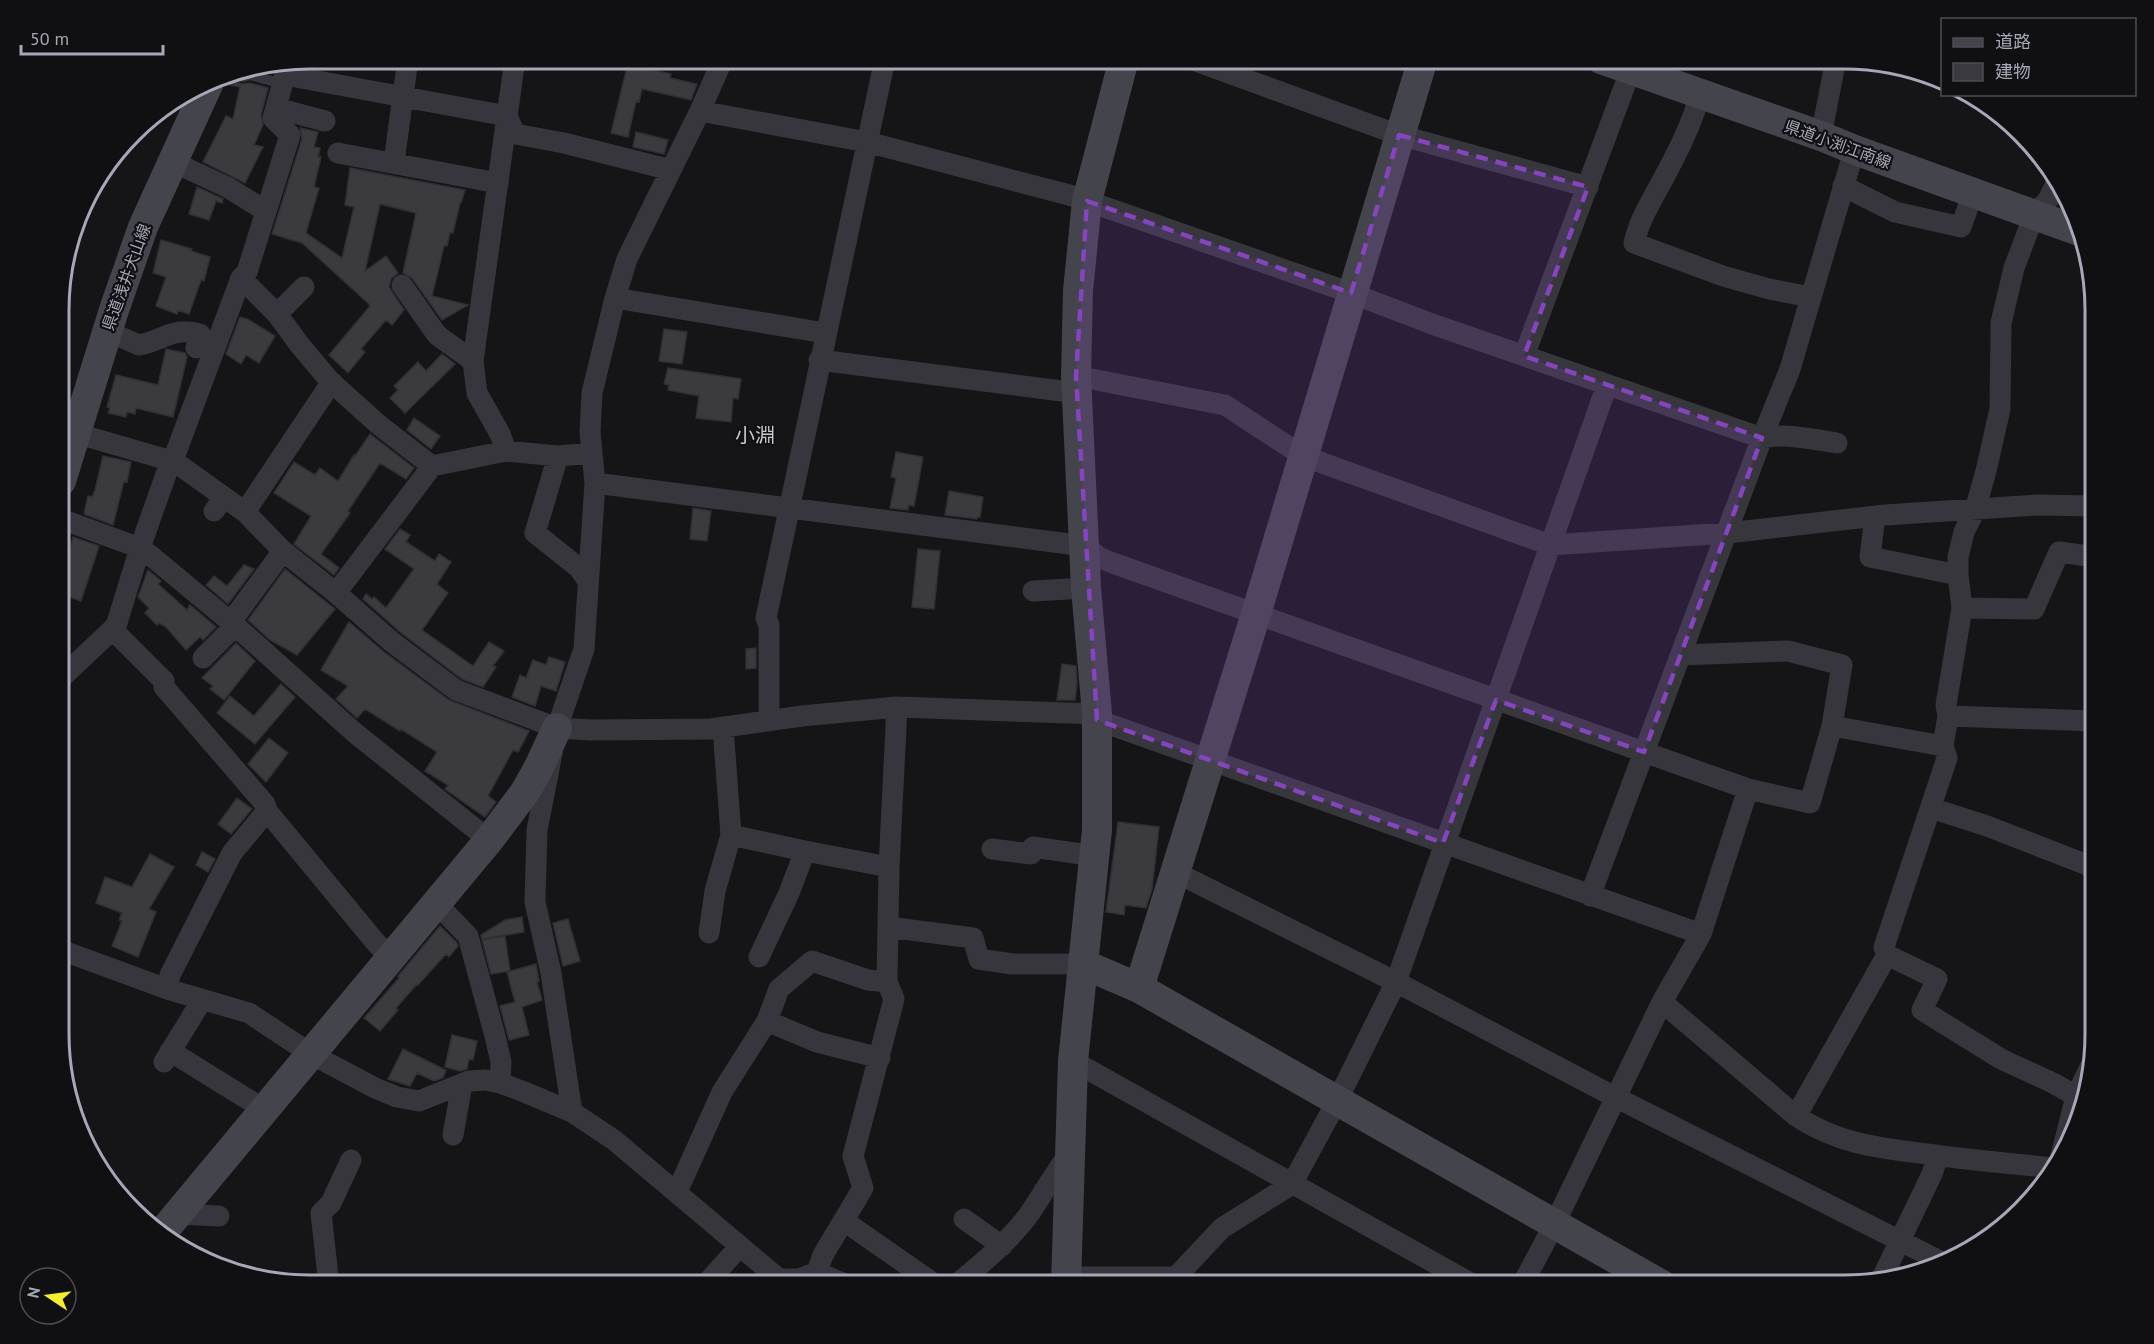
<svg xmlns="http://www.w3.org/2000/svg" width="2154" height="1344" font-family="'PT Sans','Noto Sans JP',sans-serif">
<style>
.building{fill:#3a3a3f;stroke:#302f33;stroke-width:1.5}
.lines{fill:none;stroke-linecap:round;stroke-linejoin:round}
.lane{stroke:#37363c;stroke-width:10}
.street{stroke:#37363c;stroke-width:21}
.secondary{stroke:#44444c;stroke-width:30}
.marked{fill:#8445bd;fill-opacity:0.2;stroke:#8445bd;stroke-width:4.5;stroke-dasharray:12 8;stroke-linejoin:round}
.labels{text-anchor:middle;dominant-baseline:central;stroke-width:4.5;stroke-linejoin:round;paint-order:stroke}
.street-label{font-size:16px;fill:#a6a7b7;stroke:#101012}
.quarter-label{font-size:20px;fill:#c8c8d3;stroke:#101012}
.rim{fill:none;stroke:#a6a7b7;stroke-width:3}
</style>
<rect width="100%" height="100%" fill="#151517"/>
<!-- building -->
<path class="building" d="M629,59L650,64L649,69L671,74L670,78L697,84L691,100L642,89L639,102L636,101L628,137L611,133Z
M227,80L242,84L250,83L268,88L261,115L263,125L254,145L263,147L245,183L203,162L226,116L233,119L240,87L226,84Z
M300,128L318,132L314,147L320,148L318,157H321L314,187L319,188L306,233L342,258L354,207L345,205L350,168L465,190L461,203H460L453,233H450L447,246H444L432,296L468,305L442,320L412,278L403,273L416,213L380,204L365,271L386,256L398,273L391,279L389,287L404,310L392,325L386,320L361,349L365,352L348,373L329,355L370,306L369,304L302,243L272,234L302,139Z
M636,132L668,140L664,154L633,147Z
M197,187L223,199L222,203L216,201L209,220L189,214Z
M161,240L192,249L191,251L210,257L204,281L201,280L189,314L178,310L177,314L156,306L166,277L153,273Z
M240,317L247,319L275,336L259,363L246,355L241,364L226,354Z
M664,329L687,332L682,364L659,361Z
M166,349L185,353L187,357L173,417L136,408L135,414L127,412L126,417L108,413L110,408L107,407L116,375L158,385Z
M442,354L455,364L405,413L390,398L398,390L394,386L418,362L426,371Z
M668,368L741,379L738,399L733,398L731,422L696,418L699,396L668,390L669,385L664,384Z
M414,418L440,436L431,449L407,430Z
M370,434L414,468L406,479L380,463L348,511L350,513L321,554L339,568L334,575L294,544L311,516L274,493L294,462L315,475L320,468L338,481L354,455L355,456Z
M896,452L923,457L914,506L909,505L908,510L890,508L896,478L891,477Z
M103,456L131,462L127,482L124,481L113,525L84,514L88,496L92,497L95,490Z
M949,491L983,497L980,517H978L977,519L945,515Z
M693,508L711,511L707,541L690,539Z
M400,529L410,535L406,542L435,561L439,554L451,562L437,584L448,593L422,630L473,666L489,642L504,651L493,666L496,667L483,687L462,679L400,632L363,599L366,594L372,599L374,597L386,608L414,569L385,549Z
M73,537L99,546L81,601L61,594V575Z
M918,549L940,551L934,609L912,607Z
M244,565L254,569L228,604L206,585L214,576L227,586Z
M285,569L335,609L297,655L270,640L248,620Z
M148,570L161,581L158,584L187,610L190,605L216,627L203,640L200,637L186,650L166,627L159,623L157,625L145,613L149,608L138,597Z
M349,622L384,652L449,700L529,731L518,752L513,750L488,796L496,802L485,817L445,789L448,785L425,771L437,752L401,729L400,731L365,709L357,718L336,699L348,686L321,670Z
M236,643L255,661L224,700L210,689L213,686L202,678Z
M756,648V668L746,669V649Z
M549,657L565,662L556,691L541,686L535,706L512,697L520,675L526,678L533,660L546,665Z
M1062,664L1076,666L1077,684L1075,700H1057Z
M281,684L295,697L255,744L217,713L230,696L254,716Z
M269,738L288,753L266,782L248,764Z
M237,798L252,809L231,834L218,824Z
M1118,822L1159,827L1152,889L1146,908L1125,905L1124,915L1106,912Z
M202,852L215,859L208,872L196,865Z
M150,854L174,867L149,909L156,912L138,957L112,946L122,921L119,920L122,913L96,903L105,877L132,887Z
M522,917L524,932L482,939L481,935L505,920Z
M568,919L580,961L563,966L553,923Z
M440,926L457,943L458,946L449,957L446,954L418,985L417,984L396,1008L398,1010L380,1031L364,1018L399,978L398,976Z
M505,936L510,971L491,974L482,940Z
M536,964L539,981L537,982L542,1000L522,1007L529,1035L509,1040L500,1006L515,1002L507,972Z
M452,1035L477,1041L473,1060L469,1059L467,1069L460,1071L445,1067Z
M403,1049L446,1070L443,1078L434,1081L417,1073L410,1086L388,1079Z"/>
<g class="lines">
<!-- lane -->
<path class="lane" d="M231,74L243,77L250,75L283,84"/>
<!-- street -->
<path class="street" d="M723,59L700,111L627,259L615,298L592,393L590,432L595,483L584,649L557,728L537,830L535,902L551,973L572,1112L614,1140L779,1279H799L817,1272L847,1285
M1190,59L1399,135L1588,187
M1700,94C1692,125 1676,155 1661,183C1650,203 1639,221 1634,243L1723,276L1769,289L1811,297
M276,108L325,121
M700,111L867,142L1073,196L1351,293L1432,324L1762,438C1785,433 1813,439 1837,443
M1821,136L1836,59
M338,153L498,183
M173,162L227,187L266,211
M394,162L408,59
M1843,186L1895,212L1961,227L1973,193
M241,278L277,314L299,344L330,381L379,425L432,466L506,451L558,456L592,453
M402,285L437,335L473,361
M615,298L825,333
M277,314L304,287
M107,331L139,345C162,341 173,326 200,334L196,348
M1524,356L1631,69
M819,360L1077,393
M1076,376L1225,405L1303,456L1550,545L1728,533L1885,515L2037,505L2095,506
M75,433L175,462L245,512L283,551L336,593L392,642L456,690L557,728L591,730L711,729L802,716L897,707L1097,714
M506,451L500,434L477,393L473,361L515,59
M558,456L535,533L579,568L588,581
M595,483L1085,546L1099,557L1110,562L1748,789L1810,803L1832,726L1842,665L1788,651L1682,655
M214,511L224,497
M245,512L325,392L333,383
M1875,516L1870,557L1958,575
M61,519L140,548L150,555L239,629L355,733L489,840
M1033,591L1086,588
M336,593L432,466
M1962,608L2034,609L2059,552L2095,557
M230,623L283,551
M113,630L164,681V687L265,804L267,811
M203,658L234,627
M61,678L116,626L140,548L171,460L175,455L241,278L247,272L290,135L273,118L285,75L507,116L515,134L564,143L671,170
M1948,716L1946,705L1962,608L1958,575V557L1964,532L1975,510L1986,471L2000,409L2001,323L2014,268L2034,215L2048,200L2058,180
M1097,720L1701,934
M769,721V625L766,618L885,59
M1832,726L1943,746
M1931,808L1987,826L2095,868
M731,835L805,851L889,867
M992,849L1031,854L1033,847L1095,856
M1175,872L1396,982L1615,1097L1940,1261
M1590,896L1762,438L1790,369L1849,168L1855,150
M436,903L468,936L495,1036L501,1062L500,1083
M888,927L973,938L979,959L1012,964H1083
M709,933L715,891L731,835L723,727
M61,950L167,989L249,1013L311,1054L375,1088L397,1097L419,1101L469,1081L485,1080L500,1083L522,1091L572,1112
M1887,955L1937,979L1922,1010L2001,1059L2053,1083L2076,1096
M759,957L789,893L805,851
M167,989L170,975L232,853L267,811L377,944L391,958
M1662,1002L1796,1116C1838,1144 1879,1148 1927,1154C1970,1160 2013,1164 2056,1168
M767,1021L817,1042L880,1058
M170,1051L265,1110
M1073,1061L1474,1285
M164,1062L202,1000
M1796,1116L1887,955L1884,947L1947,758L1943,746L1948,716L2095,721
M453,1135L462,1084
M2060,1160L2076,1096L2092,1063
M677,1192L722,1092L767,1021L779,989L812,961L868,980L887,982
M177,1214L219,1216
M964,1219L1002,1246
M844,1221L936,1285
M817,1272L823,1255L863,1188L853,1156L894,999L887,982L889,867L897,707
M1066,1277H1176L1222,1228L1292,1184L1337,1101L1396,982L1607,385
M1882,1278L1932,1174L1938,1156
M329,1285L321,1213L331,1203L351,1160
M705,1285L740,1246
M956,1285C982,1263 1010,1241 1030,1213C1043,1193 1055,1173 1069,1154
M1522,1285L1555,1223L1662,1002L1701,934L1748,789"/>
<!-- secondary -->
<path class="secondary" d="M1601,59L1821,136L1855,150L2076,230
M61,481L114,310L143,227L210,80
M1083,964L1139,988L1662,1285
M1139,988L1256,614L1423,59
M161,1234L489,840L525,792L538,769L557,728
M1066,1285L1073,1061L1097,830V714L1086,588L1076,376L1078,291L1087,201L1124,59"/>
</g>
<!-- marked area -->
<path class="marked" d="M1399,135L1588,187L1524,356L1762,438L1644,752L1496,700L1443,843L1097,720L1076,376L1087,201L1351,293Z"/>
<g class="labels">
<!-- street labels -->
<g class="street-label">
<text transform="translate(1838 144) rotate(20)">県道小渕江南線</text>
<text transform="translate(126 277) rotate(-70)">県道浅井犬山線</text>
</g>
<!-- quarter labels -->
<g class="quarter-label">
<text x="755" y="435">小淵</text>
</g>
</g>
<!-- crop -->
<path d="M0 0H2154V1344H0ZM310 69H1844A241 241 0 0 1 2085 310V1034A241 241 0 0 1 1844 1275H310A241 241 0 0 1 69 1034V310A241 241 0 0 1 310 69Z" fill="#101012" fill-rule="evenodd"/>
<path class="rim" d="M310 69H1844A241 241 0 0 1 2085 310V1034A241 241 0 0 1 1844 1275H310A241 241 0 0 1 69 1034V310A241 241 0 0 1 310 69Z"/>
<!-- legend -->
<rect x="1941" y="18" width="195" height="78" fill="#101012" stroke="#4c4c54" stroke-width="1.5"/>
<rect x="1953" y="38" width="30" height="9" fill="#44444c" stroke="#4c4c54" stroke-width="1.5"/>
<text x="1995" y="48" font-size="18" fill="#a6a7b7">道路</text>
<rect x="1953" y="63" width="30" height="18" fill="#3a3a3f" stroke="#4c4c54" stroke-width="1.5"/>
<text x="1995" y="78" font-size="18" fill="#a6a7b7">建物</text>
<!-- north arrow -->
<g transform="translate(48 1296) rotate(283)"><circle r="28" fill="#101012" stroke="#4c4c54" stroke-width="1.5"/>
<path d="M0-4.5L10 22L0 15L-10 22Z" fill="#f5eb2f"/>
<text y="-9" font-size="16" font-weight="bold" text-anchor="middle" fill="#a6a7b7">N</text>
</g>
<!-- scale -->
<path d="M21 45v9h142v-9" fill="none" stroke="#a6a7b7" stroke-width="3"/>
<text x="30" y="45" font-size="18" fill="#a6a7b7" stroke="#101012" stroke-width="4.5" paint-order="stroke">50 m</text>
</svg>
